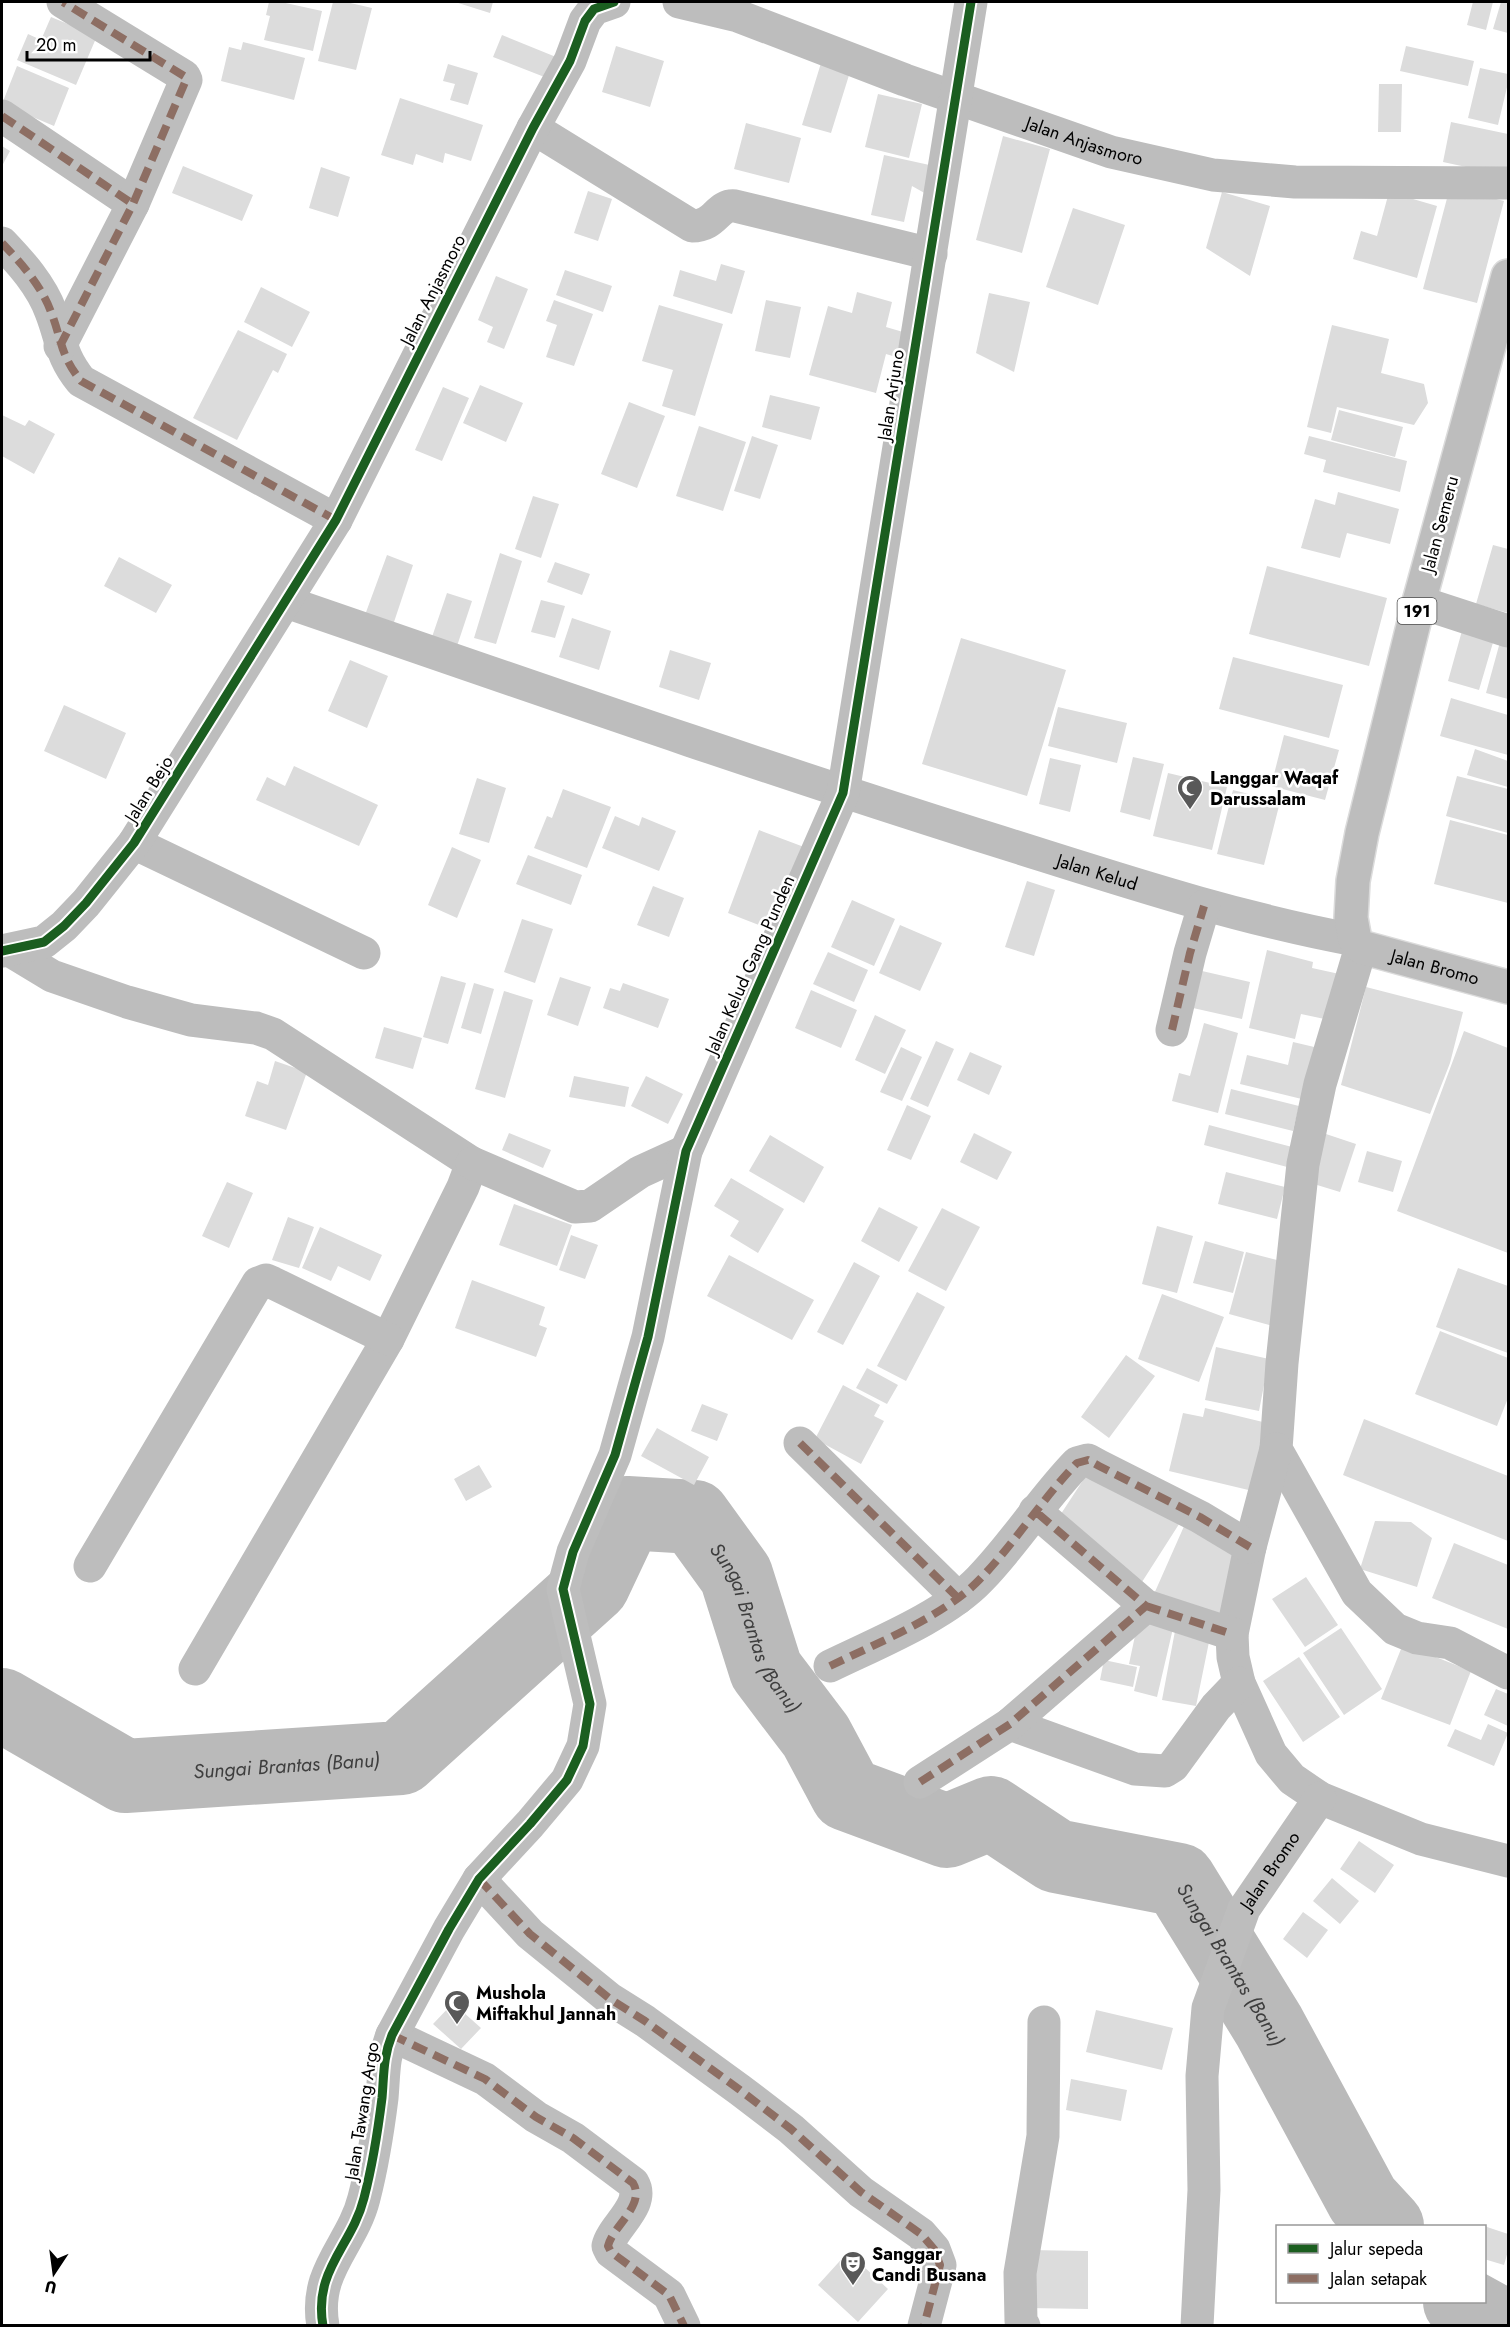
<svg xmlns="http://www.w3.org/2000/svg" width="1510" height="2327" font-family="Jost,sans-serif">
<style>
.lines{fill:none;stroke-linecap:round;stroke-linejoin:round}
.river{stroke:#bababa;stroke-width:74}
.building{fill:#dcdcdc}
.primary-casing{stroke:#dbdbdb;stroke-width:36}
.street{stroke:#bdbdbd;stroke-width:33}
.primary{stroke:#bdbdbd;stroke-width:33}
.quiet{stroke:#8d6e63;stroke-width:8;stroke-dasharray:15 8;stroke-linecap:butt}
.cycleway-casing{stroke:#fff;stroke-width:13}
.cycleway{stroke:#1b5e20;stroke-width:9}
.labels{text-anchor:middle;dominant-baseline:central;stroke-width:5;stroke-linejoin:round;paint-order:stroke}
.shield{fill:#fff;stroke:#4c4c4c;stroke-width:1.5}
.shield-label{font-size:16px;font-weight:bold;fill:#000}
.street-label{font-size:18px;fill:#000;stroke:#fff}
.poi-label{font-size:18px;font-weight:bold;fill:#000;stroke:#fff;text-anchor:start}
.water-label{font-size:20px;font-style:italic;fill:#3e3e3e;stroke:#fff}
</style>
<rect width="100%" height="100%" fill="#fff"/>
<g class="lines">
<!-- river -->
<g class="river">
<path id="s1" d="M2,1705L125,1776L401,1758L593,1585L627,1513L694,1517L736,1575L766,1670L816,1736L847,1794L947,1831L991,1813L1056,1856L1179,1880L1269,2026L1363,2200L1387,2226"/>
<path d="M1460,2302L1504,2326"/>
</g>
</g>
<!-- building -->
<path class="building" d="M269,2H281L322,11L313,51L264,40L270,16L266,15Z
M333,2H346L372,8L356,70L318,61Z
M455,2H493L490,13Z
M1473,2H1493L1486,30L1467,25Z
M1501,2H1508V33L1493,29Z
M51,17L97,36L76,85L17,60L28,34L41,40Z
M502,35L556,57L547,78L493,57Z
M243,42L305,58L294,100L221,81L229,47L241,50Z
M616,46L664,61L650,107L602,92Z
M1406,46L1474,61L1468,86L1400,71Z
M821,63L850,72L831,133L802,125Z
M448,64L478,73L468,105L450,100L455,84L443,81Z
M17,66L69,88L54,126L2,104Z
M1480,68L1508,74V83L1498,125L1468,118Z
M1379,84H1402L1401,132H1378Z
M878,94L922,104L909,158L865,147Z
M400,98L483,125L471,161L445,153L443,163L416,154L413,165L381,155Z
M1451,122L1508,134V176L1443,162Z
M746,123L801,138L789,183L734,169Z
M1003,136L1050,149L1022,253L976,240Z
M2,146L10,151L2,166Z
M884,155L934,166L928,195L912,186L904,222L871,215Z
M183,166L253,195L242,221L172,193Z
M321,167L350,177L338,217L309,208Z
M1450,187L1504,201L1477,303L1423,289Z
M588,191L612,199L598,241L574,233Z
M1222,192L1270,206L1250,276L1206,248Z
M1389,192L1437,206L1417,278L1353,259L1361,231L1377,236Z
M1073,208L1125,225L1098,305L1046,287Z
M721,264L745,271L732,314L673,296L680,270L716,281Z
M565,270L612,286L603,312L556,295Z
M496,276L528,289L504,349L487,342L493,327L478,320Z
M261,287L310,312L292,347L244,322Z
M857,292L892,302L886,327L903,332L896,357L886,354L876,393L809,375L828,306L852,313Z
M989,293L1030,302L1014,372L976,353Z
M554,300L593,314L574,366L546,357L557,325L546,321Z
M766,300L801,307L790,358L755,351Z
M659,305L723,324L695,416L662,406L673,370L642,361Z
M1332,325L1389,339L1381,373L1424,384L1428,403L1414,425L1337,407L1331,433L1307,427Z
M238,330L287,354L278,373L273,370L237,440L193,418Z
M480,385L523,403L506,442L463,423Z
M443,387L469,398L442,461L415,450Z
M770,395L820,407L811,440L762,427Z
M629,402L665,416L637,488L601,474Z
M1339,410L1403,427L1395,457L1331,440Z
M2,415L25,426L29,420L55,434L34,474L2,456Z
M699,426L746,442L723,511L676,496Z
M752,436L778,445L760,499L734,491Z
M1309,436L1407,461L1400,492L1323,472L1326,460L1304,454Z
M1338,492L1399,509L1390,544L1347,533L1340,558L1301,548L1315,499L1335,505Z
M533,496L559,504L541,558L515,549Z
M1493,545L1508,549V613L1476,604Z
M500,553L522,561L496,644L474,638Z
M387,555L413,565L393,625L365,615Z
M119,557L172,585L156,613L104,586Z
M555,562L590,574L582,595L547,582Z
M1267,566L1387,598L1369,666L1249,634Z
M447,593L472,601L457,646L432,637Z
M541,600L565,606L555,638L531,632Z
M572,618L611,631L599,670L559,657Z
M1465,620L1497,629L1479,690L1448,681Z
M961,638L1066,670L1027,796L922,764Z
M1500,642L1508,645V699L1486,693Z
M670,650L711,663L699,700L659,687Z
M1233,657L1343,685L1329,738L1219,709Z
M350,660L388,676L367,728L328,711Z
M1451,698L1508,715V755L1440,736Z
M64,705L126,733L106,779L44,751Z
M1058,707L1127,723L1117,763L1048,746Z
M1284,735L1339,750L1325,800L1271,786Z
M1475,749L1508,761V787L1467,775Z
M1133,757L1164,764L1150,820L1120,812Z
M1050,758L1081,765L1070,812L1039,804Z
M294,766L378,805L359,846L256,800L267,777L285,786Z
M1168,773L1227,787L1212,850L1153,836Z
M1457,776L1508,789V833L1446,816Z
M477,778L506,788L489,843L459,834Z
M563,789L611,807L587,868L534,848L547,816L552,818Z
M1233,790L1280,802L1264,865L1217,854Z
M615,816L639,826L642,817L676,831L659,871L602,848Z
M1450,820L1508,835V903L1434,884Z
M759,830L804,847L772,930L728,913Z
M452,847L481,860L457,918L428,905Z
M528,855L582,875L571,905L516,884Z
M1027,881L1055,890L1034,956L1005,947Z
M653,886L684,898L669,937L637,925Z
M852,900L895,919L874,966L831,947Z
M522,919L553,929L535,983L504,972Z
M900,925L942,943L920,991L879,973Z
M1267,950L1313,962L1312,968L1344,975L1334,1021L1301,1014L1295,1039L1249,1028Z
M828,952L868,970L854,1002L813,984Z
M1202,971L1250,982L1242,1019L1193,1008Z
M441,976L466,983L448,1044L423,1037Z
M560,977L591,987L578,1026L547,1015Z
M474,983L494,989L481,1034L461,1028Z
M623,983L669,999L658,1028L603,1008L610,988L620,991Z
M1366,987L1463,1012L1450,1063L1430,1114L1341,1085Z
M811,990L857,1010L841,1048L795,1028Z
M504,991L533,1000L505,1098L475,1089Z
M875,1015L906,1030L885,1074L855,1060Z
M1204,1023L1238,1033L1218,1113L1172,1101L1179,1073L1190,1076Z
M384,1027L422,1038L413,1069L375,1058Z
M1464,1031L1508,1048V1253L1397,1211Z
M936,1041L954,1049L928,1107L910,1099Z
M1293,1042L1327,1050L1314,1102L1240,1084L1247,1055L1288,1065Z
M901,1047L922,1057L902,1101L880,1092Z
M970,1052L1002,1066L989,1095L957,1080Z
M275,1061L307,1072L286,1130L245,1116L257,1081L268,1085Z
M574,1076L629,1087L625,1107L569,1097Z
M646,1076L683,1094L668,1124L631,1106Z
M1231,1089L1299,1106L1293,1131L1225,1114Z
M907,1105L931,1116L911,1160L887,1150Z
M1209,1125L1296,1148L1291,1168L1204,1145Z
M1320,1132L1356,1144L1340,1192L1304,1181Z
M509,1133L551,1150L543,1168L502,1150Z
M974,1133L1012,1152L997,1180L960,1162Z
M770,1135L824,1167L804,1203L749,1171Z
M1367,1151L1402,1161L1393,1192L1358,1182Z
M1226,1172L1285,1187L1277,1219L1218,1204Z
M731,1178L784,1209L758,1253L730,1236L739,1221L714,1206Z
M227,1182L253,1193L229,1248L202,1236Z
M514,1204L572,1225L557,1266L499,1245Z
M879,1207L918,1227L899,1262L861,1241Z
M942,1208L980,1227L946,1291L908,1271Z
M288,1217L314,1227L299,1268L272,1260Z
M1157,1226L1193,1236L1177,1293L1142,1284Z
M320,1227L382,1255L370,1281L338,1266L331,1281L302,1268Z
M571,1235L598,1245L585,1279L559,1270Z
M1205,1241L1244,1252L1233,1293L1193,1283Z
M1246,1252L1289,1263L1273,1326L1229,1314Z
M729,1255L814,1300L792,1340L707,1296Z
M854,1262L880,1276L843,1345L817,1332Z
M1458,1268L1508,1286V1353L1436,1327Z
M472,1280L545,1307L539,1325L547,1328L536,1357L455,1328Z
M917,1292L945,1307L906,1381L877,1366Z
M1162,1294L1224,1317L1199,1382L1138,1359Z
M1440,1331L1508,1358V1398L1497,1426L1415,1394Z
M1216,1347L1269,1359L1259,1411L1205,1400Z
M1126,1355L1155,1376L1109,1438L1081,1417Z
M867,1368L898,1385L887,1404L856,1388Z
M843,1385L880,1405L874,1416L884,1421L861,1464L815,1439Z
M702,1404L728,1414L717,1441L691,1431Z
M1205,1408L1267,1423L1261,1493L1169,1471L1183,1413L1203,1417Z
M1364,1419L1508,1476V1541L1343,1475Z
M657,1428L709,1457L694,1485L641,1456Z
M479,1465L492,1487L466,1501L454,1479Z
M1093,1465L1181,1521L1142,1582L1053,1526Z
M1375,1521L1411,1522L1432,1538L1417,1587L1360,1569Z
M1185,1524L1246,1552L1229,1624L1154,1594Z
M1454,1543L1508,1565V1629L1432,1598Z
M1306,1577L1338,1625L1305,1647L1272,1599Z
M1139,1617L1174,1624L1157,1697L1134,1691L1140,1666L1129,1664Z
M1341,1628L1382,1689L1344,1715L1303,1653Z
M1175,1631L1210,1637L1196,1706L1162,1700Z
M1403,1644L1471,1671L1450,1725L1381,1699Z
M1299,1657L1340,1717L1303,1742L1263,1681Z
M1104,1660L1137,1667L1133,1687L1100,1680Z
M1496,1689L1508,1694V1726L1484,1715Z
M1488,1724L1508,1733L1494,1766L1447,1746L1455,1729L1481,1740Z
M1359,1841L1394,1865L1375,1893L1340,1869Z
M1332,1878L1359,1901L1340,1924L1313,1901Z
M1303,1912L1328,1930L1307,1958L1283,1939Z
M453,2003L481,2028L461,2049L433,2024Z
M1096,2010L1173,2028L1162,2070L1086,2052Z
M1071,2079L1127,2090L1121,2121L1066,2110Z
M1484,2226L1508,2234V2251L1504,2265L1484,2259Z
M1028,2250L1088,2251V2309L1028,2308Z
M848,2252L888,2289L858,2322L818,2285Z"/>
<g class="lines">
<defs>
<g id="primary">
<path id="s5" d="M1508,276L1419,602L1362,833L1353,881L1351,918L1355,940L1361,947L1508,987"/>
</g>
</defs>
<!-- primary casing -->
<use href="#primary" class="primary-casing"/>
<!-- street -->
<g class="street">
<path id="s2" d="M679,2L738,16L905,80L1111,152L1213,175L1295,182L1508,183"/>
<path d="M2,116L133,204"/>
<path d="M533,128L692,226C716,226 717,204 735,206L931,254"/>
<path d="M2,243C21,263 41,285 51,312C62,340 60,355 81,381L336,520"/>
<path d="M60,346L133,204L186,80L184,76L63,2"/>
<path id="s3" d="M286,602C516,681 744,761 975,834C1101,873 1225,916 1355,940"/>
<path d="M1419,602L1508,631"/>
<path d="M134,843L364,953"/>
<path d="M1361,947L1320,1084L1303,1164L1282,1363L1276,1449L1357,1593L1395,1629L1417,1638L1450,1643L1508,1673"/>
<path d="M9,950L52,976L127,1002L191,1020L256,1028L273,1034L472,1163L463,1187L388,1339L195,1669"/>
<path d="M2,951L44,942L64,926L86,903L134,843L336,520L533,128L570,61L585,21L594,9L614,2"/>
<path d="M1172,1030L1190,953L1204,906"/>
<path d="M472,1163L575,1207L590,1206L640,1172L686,1151"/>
<path d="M800,1443L958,1598"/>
<path d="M1276,1449L1250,1547L1232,1634L1233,1657L1239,1683L1271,1754L1292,1779L1320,1798L1421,1839L1508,1861"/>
<path d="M90,1566L258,1283L266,1280L273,1283L388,1339"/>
<path d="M1146,1606L1232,1634"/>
<path d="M830,1666C875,1644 945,1616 980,1579C1015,1543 1042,1499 1077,1463L1088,1460L1099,1466L1200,1517L1250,1547"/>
<path d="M1010,1724L1135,1769L1165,1771L1173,1766L1216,1707L1239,1683"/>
<path d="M920,1782L1010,1724L1146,1606L1035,1511"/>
<path d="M479,1879L530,1934L610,1999L645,2021L740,2090L791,2129L861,2192L921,2234L934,2249L940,2265L924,2326"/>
<path d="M392,2035L485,2079L536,2117L573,2138L633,2183C646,2205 612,2227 608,2246L611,2252L669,2295L684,2326"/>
<path d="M323,2326C313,2270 352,2246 364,2198C372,2167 378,2130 382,2098C384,2075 383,2057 392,2035L449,1929L479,1879L530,1824L567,1780L583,1746L590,1704L563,1589L573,1552L615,1455L648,1337L686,1151L843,793L971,2"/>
<path d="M1024,2326L1021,2321L1020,2273L1043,2136L1044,2022"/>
<path id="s4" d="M1197,2326L1204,2190L1202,2076L1208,2008L1244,1909L1320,1798"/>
</g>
<!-- primary -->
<use href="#primary" class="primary"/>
<!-- quiet -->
<path class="quiet" d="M2,116L133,204
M2,243C21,263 41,285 51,312C62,340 60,355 81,381L336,520
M60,346L133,204L186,80L184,76L63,2
M1172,1030L1190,953L1204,906
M800,1443L958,1598
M1146,1606L1232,1634
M830,1666C875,1644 945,1616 980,1579C1015,1543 1042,1499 1077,1463L1088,1460L1099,1466L1200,1517L1250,1547
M920,1782L1010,1724L1146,1606L1035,1511
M479,1879L530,1934L610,1999L645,2021L740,2090L791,2129L861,2192L921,2234L934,2249L940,2265L924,2326
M392,2035L485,2079L536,2117L573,2138L633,2183C646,2205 612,2227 608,2246L611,2252L669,2295L684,2326"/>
<defs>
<path id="cycleway" d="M2,951L44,942L64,926L86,903L134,843L336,520L533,128L570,61L585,21L594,9L614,2
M323,2326C313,2270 352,2246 364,2198C372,2167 378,2130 382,2098C384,2075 383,2057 392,2035L449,1929L479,1879L530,1824L567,1780L583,1746L590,1704L563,1589L573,1552L615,1455L648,1337L686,1151L843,793L971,2"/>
</defs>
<!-- cycleway casing -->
<use href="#cycleway" class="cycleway-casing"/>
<!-- cycleway -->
<use href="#cycleway" class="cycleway"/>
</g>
<!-- icons -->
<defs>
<symbol id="mosque-pin" viewBox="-11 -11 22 30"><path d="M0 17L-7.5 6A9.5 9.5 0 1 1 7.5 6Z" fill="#595959" stroke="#fff"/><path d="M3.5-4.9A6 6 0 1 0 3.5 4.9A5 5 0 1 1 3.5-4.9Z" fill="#fff"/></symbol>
<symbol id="theatre-pin" viewBox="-11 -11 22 30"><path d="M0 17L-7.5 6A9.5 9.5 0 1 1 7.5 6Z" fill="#595959" stroke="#fff"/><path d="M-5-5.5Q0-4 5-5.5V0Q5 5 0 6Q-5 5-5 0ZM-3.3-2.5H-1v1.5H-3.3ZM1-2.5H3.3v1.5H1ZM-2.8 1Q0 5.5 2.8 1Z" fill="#fff"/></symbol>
</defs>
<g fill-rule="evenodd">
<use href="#mosque-pin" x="1175" y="773" width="30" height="40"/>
<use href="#mosque-pin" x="442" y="1988" width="30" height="40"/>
<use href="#theatre-pin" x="838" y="2249" width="30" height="40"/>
</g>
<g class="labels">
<!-- shield labels -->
<rect class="shield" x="1397.5" y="598" width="39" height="26" rx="4.5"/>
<g class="shield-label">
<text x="1417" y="611">191</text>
</g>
<!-- street labels -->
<g class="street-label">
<text stroke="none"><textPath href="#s2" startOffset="429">Jalan Anjasmoro</textPath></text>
<text transform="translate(433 290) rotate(-63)">Jalan Anjasmoro</text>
<text transform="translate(891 395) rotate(-81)">Jalan Arjuno</text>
<text transform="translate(1440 524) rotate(-75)">Jalan Semeru</text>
<text transform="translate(149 789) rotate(-58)">Jalan Bejo</text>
<text stroke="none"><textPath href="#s3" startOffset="855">Jalan Kelud</textPath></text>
<text transform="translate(750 965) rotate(-66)">Jalan Kelud Gang Punden</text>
<text stroke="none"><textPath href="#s5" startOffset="770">Jalan Bromo</textPath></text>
<text stroke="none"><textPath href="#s4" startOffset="470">Jalan Bromo</textPath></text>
<text transform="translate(362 2111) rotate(-81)">Jalan Tawang Argo</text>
</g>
<!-- poi labels -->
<g class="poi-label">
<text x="1210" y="778">Langgar Waqaf<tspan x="1210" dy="21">Darussalam</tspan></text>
<text x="476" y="1993">Mushola<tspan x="476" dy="21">Miftakhul Jannah</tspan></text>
<text x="872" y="2254">Sanggar<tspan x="872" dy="21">Candi Busana</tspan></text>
</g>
<!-- water labels -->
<g class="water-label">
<text stroke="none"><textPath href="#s1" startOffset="952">Sungai Brantas (Banu)</textPath></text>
<text stroke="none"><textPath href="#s1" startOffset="304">Sungai Brantas (Banu)</textPath></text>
<text stroke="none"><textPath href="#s1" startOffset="1600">Sungai Brantas (Banu)</textPath></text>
</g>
</g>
<!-- border -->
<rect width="1510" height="2327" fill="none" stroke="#000000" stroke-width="6"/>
<!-- legend -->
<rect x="1276" y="2225" width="210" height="78" fill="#ffffff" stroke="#999999" stroke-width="1.5"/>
<rect x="1288" y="2244" width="30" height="9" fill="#1b5e20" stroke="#999999" stroke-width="1.5"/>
<text x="1330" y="2255" font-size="18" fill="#000000">Jalur sepeda</text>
<rect x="1288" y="2274" width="30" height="9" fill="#8d6e63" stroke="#999999" stroke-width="1.5"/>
<text x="1330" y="2285" font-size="18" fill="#000000">Jalan setapak</text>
<!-- north arrow -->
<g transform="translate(54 2273) rotate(193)" stroke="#ffffff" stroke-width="4.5" paint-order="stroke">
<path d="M0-4.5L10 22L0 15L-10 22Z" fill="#000000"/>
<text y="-9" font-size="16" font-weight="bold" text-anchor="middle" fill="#000000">U</text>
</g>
<!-- scale -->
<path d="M27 51v9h123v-9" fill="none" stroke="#000000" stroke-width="3"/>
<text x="36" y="51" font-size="18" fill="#000000" stroke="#ffffff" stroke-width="4.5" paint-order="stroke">20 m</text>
</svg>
